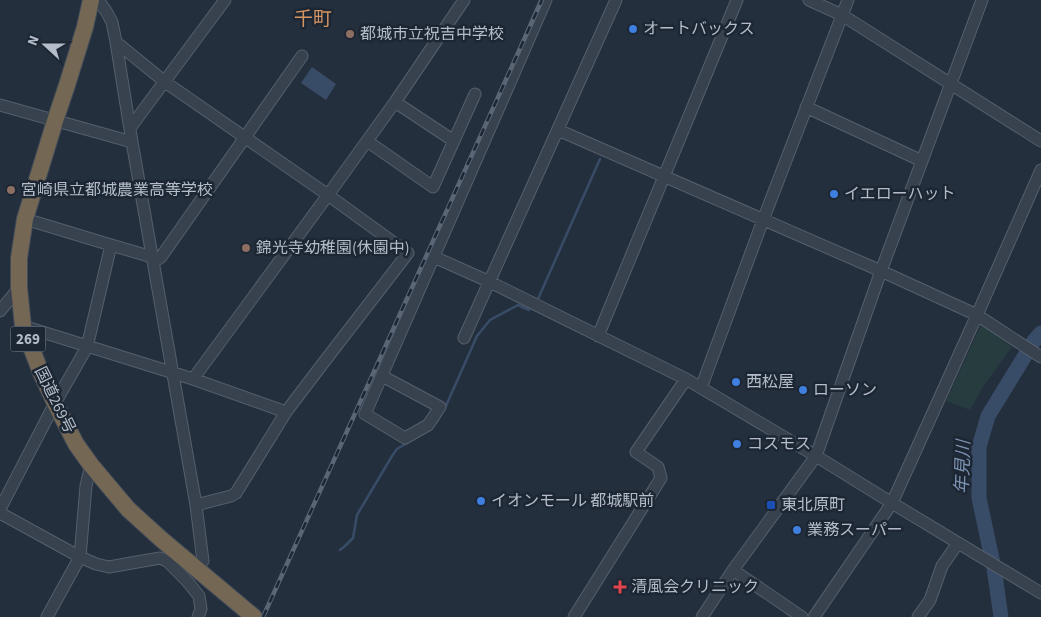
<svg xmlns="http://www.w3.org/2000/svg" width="1041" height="617" font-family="'Source Sans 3','Noto Sans JP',sans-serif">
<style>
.green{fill:#263c3f}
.water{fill:#394c67}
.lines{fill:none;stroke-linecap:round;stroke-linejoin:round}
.stream{stroke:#394c67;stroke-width:2.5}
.river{stroke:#394c67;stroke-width:15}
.minor-casing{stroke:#565f6c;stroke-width:13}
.highway-casing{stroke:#434c59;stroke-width:18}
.minor{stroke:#38414e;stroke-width:11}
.highway{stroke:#746855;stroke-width:16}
.rail-casing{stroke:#5a6575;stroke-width:4.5}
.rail{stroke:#1d2633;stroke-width:2.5;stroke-dasharray:8;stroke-linecap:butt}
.shop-dot{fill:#3f7fe0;stroke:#1d2633;stroke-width:2}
.education-dot{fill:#8d6e63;stroke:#1d2633;stroke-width:2}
.transit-dot{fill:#1a4fb4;stroke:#1d2633;stroke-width:2}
.health-dot{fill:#e0444e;stroke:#1d2633;stroke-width:2}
.labels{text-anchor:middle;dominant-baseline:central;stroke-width:5;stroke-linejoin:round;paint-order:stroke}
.shield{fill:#1d2633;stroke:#878f9c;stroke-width:1}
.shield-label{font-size:15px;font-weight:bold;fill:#b4bcc9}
.poi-label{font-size:16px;fill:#b4bcc9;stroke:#1d2633;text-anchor:start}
.street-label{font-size:16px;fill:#b4bcc9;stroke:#1d2633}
.water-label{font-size:18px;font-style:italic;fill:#7c92b1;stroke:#1d2633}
.quarter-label{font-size:19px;fill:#d59563;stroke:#1d2633}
</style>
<rect width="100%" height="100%" fill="#242f3e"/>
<!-- green -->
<path class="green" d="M981,325L1012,347L982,388L970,410L946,401Z"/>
<!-- water -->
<path class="water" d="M312,67L336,84L326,100L301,83Z"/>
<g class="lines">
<!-- stream -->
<path class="stream" d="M538,299L600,159
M445,408L477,336L490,320L518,305L529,310
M436,423L442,413
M340,550L345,546L353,538L357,515L392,456L397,449L409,442"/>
<!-- river -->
<path class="river" d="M1001,617L994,568L979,498V447L988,416L1034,341L1041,333"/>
<defs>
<path id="minor" d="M98,0L106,11L112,22L116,42L132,142L196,505L203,561
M809,0L842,15L1041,141
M116,42L165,82L328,195L408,253L324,362L286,412L236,493L231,496L196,505
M395,102L454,141
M0,105L132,142
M806,107L922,161
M130,128L225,0
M558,130L881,271L977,315L1041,357
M367,141L433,187L475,94
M25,219L111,245L152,257
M434,257L490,282L686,379L816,456L892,503L1041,593
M154,262L161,257L302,56
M0,311L19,288
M23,326L193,379L286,412
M598,336L737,0
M464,338L616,0
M382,376L440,407L428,425L405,438L365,414L546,0
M193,379L328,195L395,102L464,0
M701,388L763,220L848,0
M0,509L55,403L87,347L111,245
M0,513L80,557L96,564L109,567L160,558L167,561L187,581L199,596L201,609L198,617
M733,570L802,617
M47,617L80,557L86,486L91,465
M574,617L661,478L658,467L636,452L686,379
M702,617L733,570L816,456L881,271L982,0
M814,617L892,503L977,315L1041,170
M918,617L930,600L942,566L958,543"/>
<path id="highway" d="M91,0L85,27L67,85L55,121L25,219L19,258V288L23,326L41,373L55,403L76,444L91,465L128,509L161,539L254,617"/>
</defs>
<!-- minor casing -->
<use href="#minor" class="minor-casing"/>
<!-- highway casing -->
<use href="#highway" class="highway-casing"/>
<!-- minor -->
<use href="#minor" class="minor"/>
<!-- highway -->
<use href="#highway" class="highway"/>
<defs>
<path id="rail" d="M263,617L542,0"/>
</defs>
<!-- rail casing -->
<use href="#rail" class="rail-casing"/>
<!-- rail -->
<use href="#rail" class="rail"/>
</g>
<!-- markers -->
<g class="shop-dot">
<circle cx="633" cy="29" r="5"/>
<circle cx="834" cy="194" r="5"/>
<circle cx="736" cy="382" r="5"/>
<circle cx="803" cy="390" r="5"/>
<circle cx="737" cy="444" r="5"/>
<circle cx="481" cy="501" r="5"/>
<circle cx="797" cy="530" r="5"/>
</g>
<g class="education-dot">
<circle cx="350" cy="34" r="5"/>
<circle cx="11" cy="190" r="5"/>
<circle cx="246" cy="248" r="5"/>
</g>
<rect class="transit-dot" x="766" y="500" width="10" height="10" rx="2.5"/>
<path class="health-dot" d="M617.5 579.5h5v5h5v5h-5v5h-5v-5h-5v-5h5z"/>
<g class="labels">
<!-- shield labels -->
<rect class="shield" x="10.5" y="326.5" width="35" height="25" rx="4"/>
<g class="shield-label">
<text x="28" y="339">269</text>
</g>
<!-- poi labels -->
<g class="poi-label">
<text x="643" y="29">オートバックス</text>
<text x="360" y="34">都城市立祝吉中学校</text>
<text x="21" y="190">宮崎県立都城農業高等学校</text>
<text x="844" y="194">イエローハット</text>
<text x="256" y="248">錦光寺幼稚園(休園中)</text>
<text x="746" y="382">西松屋</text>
<text x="813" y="390">ローソン</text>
<text x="747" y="444">コスモス</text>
<text x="491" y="501">イオンモール 都城駅前</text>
<text x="781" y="505">東北原町</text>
<text x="807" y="530">業務スーパー</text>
<text x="631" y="587">清風会クリニック</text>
</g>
<!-- street labels -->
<g class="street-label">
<text transform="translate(55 400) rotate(64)">国道269号</text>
</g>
<!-- water labels -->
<g class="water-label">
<text transform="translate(963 467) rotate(-88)">年見川</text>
</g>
<!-- quarter labels -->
<g class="quarter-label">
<text x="313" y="19">千町</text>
</g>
</g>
<!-- north arrow -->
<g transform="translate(45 45) rotate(291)" stroke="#1d2633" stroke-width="4" paint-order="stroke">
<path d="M0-4L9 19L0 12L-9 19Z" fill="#b4bcc9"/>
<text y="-8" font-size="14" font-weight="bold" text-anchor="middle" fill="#b4bcc9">N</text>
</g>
</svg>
